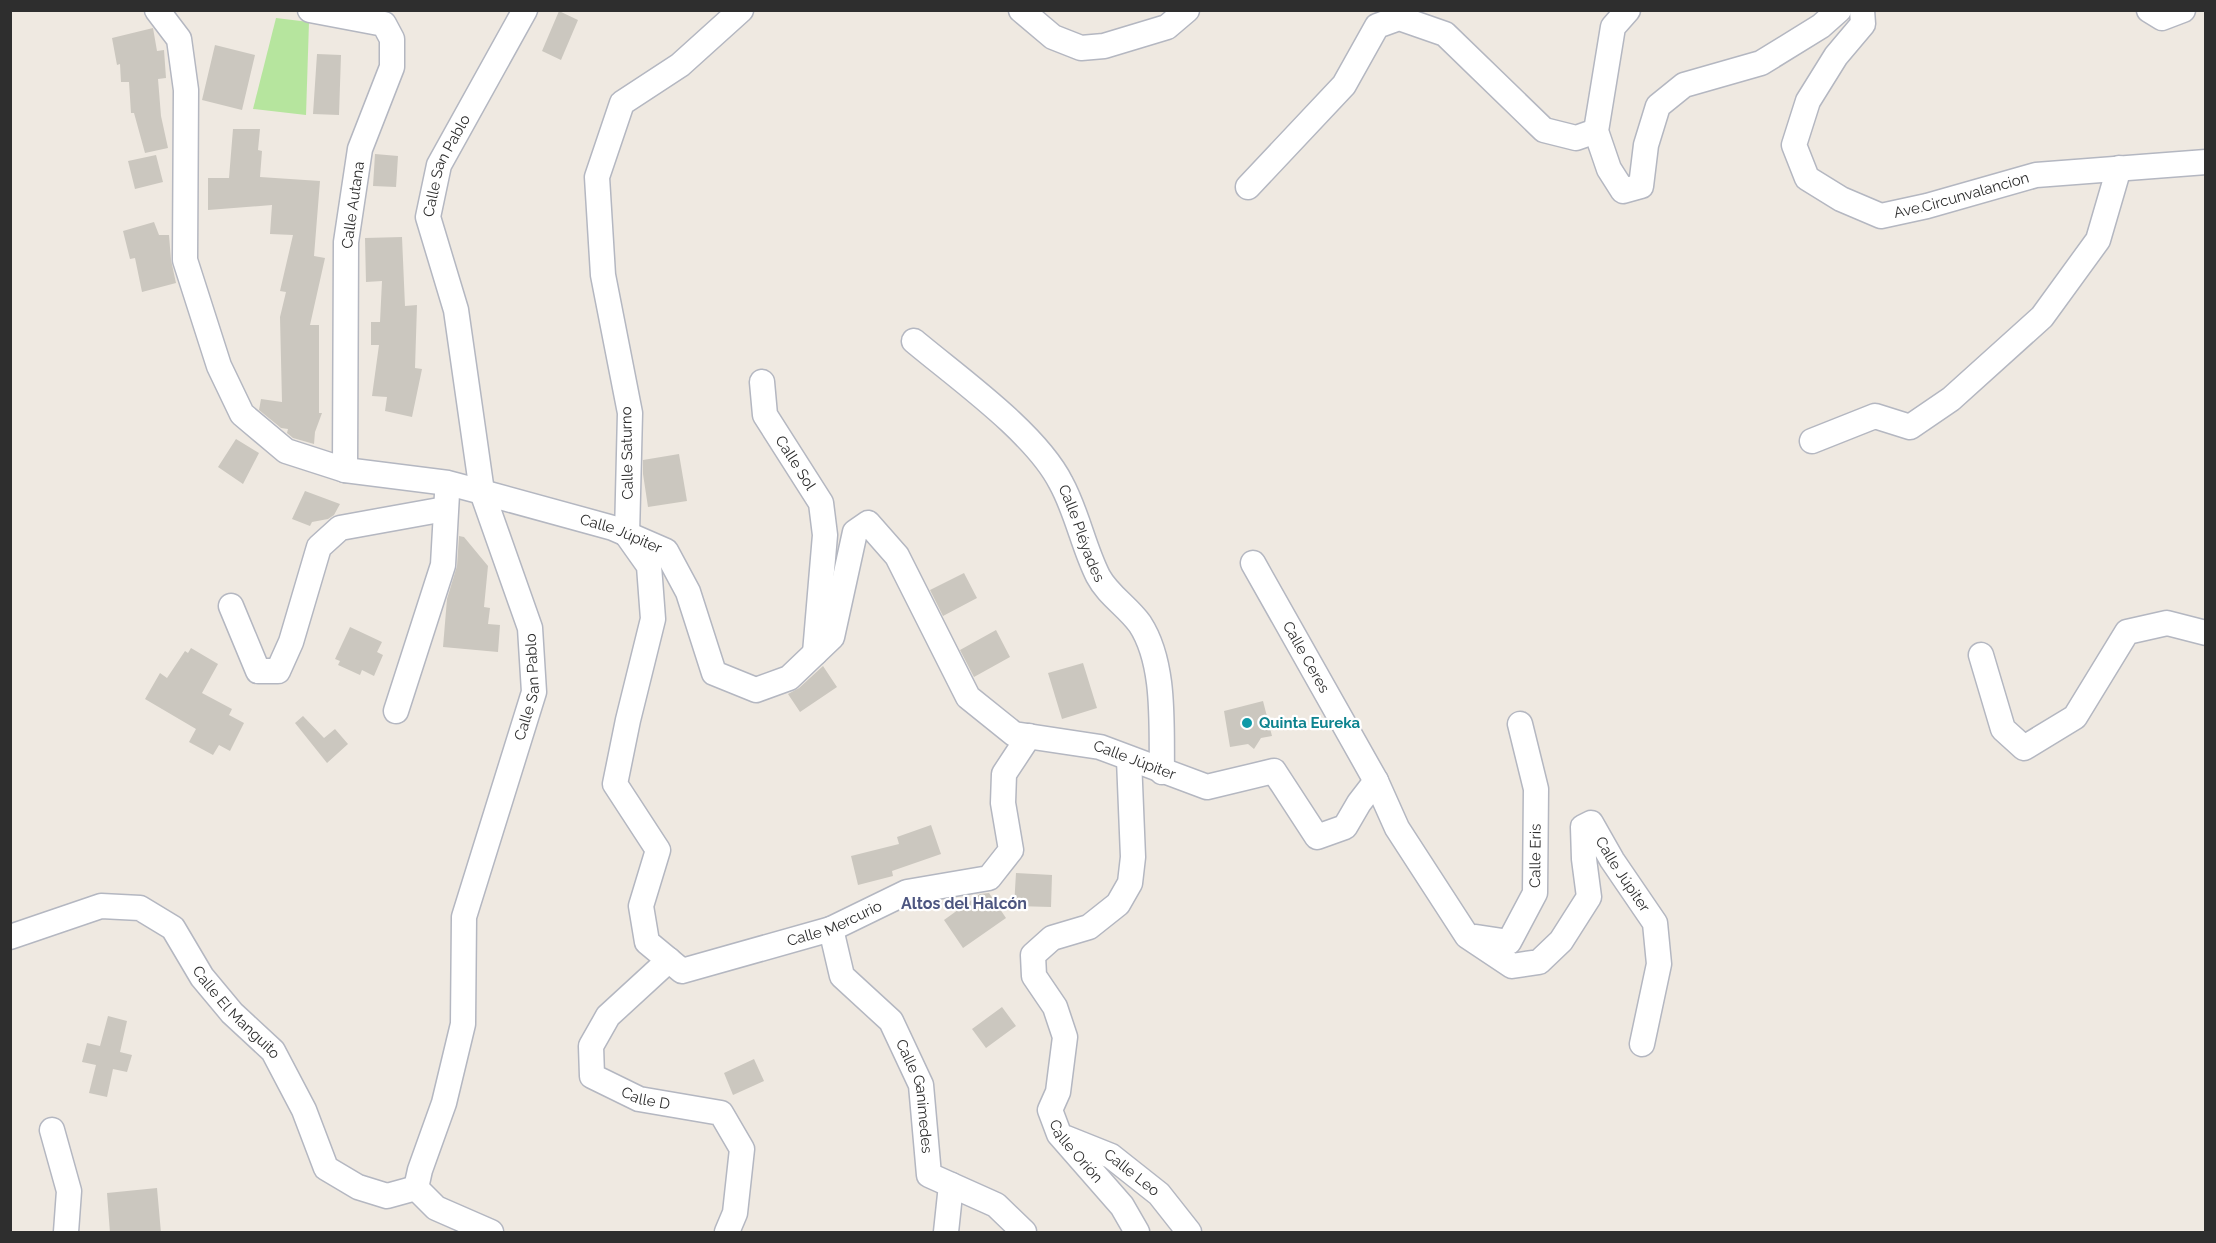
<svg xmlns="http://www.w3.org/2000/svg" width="2216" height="1243" font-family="Raleway,sans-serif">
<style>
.green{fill:#b6e59e}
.building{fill:#cbc7bf}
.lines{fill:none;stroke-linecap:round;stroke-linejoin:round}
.minor-casing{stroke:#b4b7c1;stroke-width:27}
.minor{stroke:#fff;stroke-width:24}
.culture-dot{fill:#0f9aa8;stroke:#fff;stroke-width:2}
.labels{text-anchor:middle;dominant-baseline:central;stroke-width:4.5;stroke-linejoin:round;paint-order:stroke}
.street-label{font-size:15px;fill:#2e2e2e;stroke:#fff}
.culture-label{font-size:15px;font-weight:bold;fill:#0d838f;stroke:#fff;text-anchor:start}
.neighbourhood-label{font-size:16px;font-weight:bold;fill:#4d5680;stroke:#fff}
</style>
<rect width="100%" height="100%" fill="#efe9e1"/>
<!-- green -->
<path class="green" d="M276,18L309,22L306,115L253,109Z"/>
<!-- building -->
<path class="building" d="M559,11L578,20L561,60L542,51Z
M153,28L157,51L164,50L166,78L158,79L161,116L168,148L145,153L134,113H131L129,82H121L120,64L117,65L112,38Z
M215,45L255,55L242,110L202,100Z
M317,54L341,55L339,115L313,114Z
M233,129H260L258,150L262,151L260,177L320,181L314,256L325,258L310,325H319V413H322L315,432L314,444L293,438L287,433L288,429L281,428L259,410L261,399L282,402L280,317L286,292L280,291L293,235L270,234L272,205L208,210V178H229Z
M375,154L398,156L396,187L373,186Z
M156,155L163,182L135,189L128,161Z
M154,222L159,235H169L171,260L176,283L142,292L135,258L130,259L123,231Z
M402,237L405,306L417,305L415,368L422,369L412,417L385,411L387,397L372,396L379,345H371V322H380L382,281L366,282L365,238Z
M236,439L259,453L243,484L218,467Z
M679,454L687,501L648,507L643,474V460Z
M305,491L340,504L334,515L328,519L312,522L310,526L292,519Z
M459,536L464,537L488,566L484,607L490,608L488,624L500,625L498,652L443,647L447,599L457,566Z
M964,573L977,598L943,616L930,590Z
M350,627L382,642L377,652L383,655L374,676L362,670L360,675L338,665L340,661L335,659Z
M996,630L1010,657L974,677L960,650Z
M191,648L218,664L202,693L232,709L229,715L244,723L230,751L219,745L213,755L189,742L196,729L145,699L160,673L167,678L185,651L188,653Z
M1083,663L1097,708L1062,719L1048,673Z
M823,666L837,687L800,712L788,694L799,688Z
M1263,701L1272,736L1261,738L1254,749L1248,744L1230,747L1224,711Z
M303,716L324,738L335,729L348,744L327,763L295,723Z
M931,825L941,854L892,871L893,876L858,885L851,856L899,844L897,837Z
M1016,873L1052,875L1051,907L1014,906Z
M989,893L1006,918L963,948L944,920L980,894Z
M1002,1007L1016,1026L986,1048L972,1029Z
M108,1016L127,1021L120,1052L132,1055L127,1072L113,1069L107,1097L89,1093L96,1065L82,1062L87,1043L100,1046Z
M754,1059L764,1081L733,1095L724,1073Z
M157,1188L161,1233H110L107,1193Z"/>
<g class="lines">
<defs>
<g id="minor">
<path id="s1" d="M157,10L179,39L186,90L185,260L219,366L242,414L286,451L345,470L448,483L482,492L613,528L666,551L688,592L714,673L756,690L789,678L832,637L855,532L868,523L897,556L968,697L1014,734L1100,747L1207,787L1274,771L1317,837L1345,827L1359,803L1376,781L1397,828L1467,936L1512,966L1539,962L1561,941L1589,897L1584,859L1583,827L1591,823L1612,860L1655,923L1659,964L1642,1044"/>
<path d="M310,10L384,24L392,39V67L360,149L346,242L345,470"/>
<path id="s2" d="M741,10L680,65L622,103L597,177L603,275L630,413L627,535L649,566L653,619L628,720L615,784L658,850L641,906L647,942L682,971L831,929L907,892L989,878L1011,850L1003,803L1004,774L1029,736"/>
<path d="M1021,10L1053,37L1081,48L1104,46L1167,27L1187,10"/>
<path d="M1628,10L1613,27L1596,131L1609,169L1623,191L1641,186L1646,145L1658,106L1684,85L1761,63L1821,26L1839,10"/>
<path id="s3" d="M1862,10L1863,24L1836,56L1808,101L1794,145L1807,178L1841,199L1881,216L1927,206L2036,175L2206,162"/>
<path d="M2149,10L2162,18L2183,10"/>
<path d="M1248,187L1344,85L1377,26L1399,18L1445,34L1544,130L1576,138L1596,131"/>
<path id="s4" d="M914,341C958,378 1036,433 1061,483C1077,512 1083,546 1098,576C1108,595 1128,607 1140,624C1166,664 1161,726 1162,772"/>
<path id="s5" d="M762,382L765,415L821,503L825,535L815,653"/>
<path d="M1812,441L1875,416L1910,427L1951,399L2042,317L2098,240L2119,168"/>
<path id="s6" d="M1253,563L1376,781"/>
<path d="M231,606L258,671H278L291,642L319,547L340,528L445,509"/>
<path d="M1981,655L2003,729L2024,748L2075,717L2127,632L2167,623L2206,633"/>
<path d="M396,711L443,565L447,494"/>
<path id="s7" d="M1129,759L1133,857L1130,883L1118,904L1089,927L1052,938L1033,955L1034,976L1055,1007L1065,1037L1058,1092L1050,1110L1059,1134L1122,1206L1137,1232"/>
<path id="s8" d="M831,929L842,976L891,1021L921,1085L929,1175L996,1205L1024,1232"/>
<path id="s9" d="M10,937L101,906L140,908L173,928L202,977L232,1013L273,1051L304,1110L326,1168L358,1187L387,1196L416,1188"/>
<path id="s10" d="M1476,937L1509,942L1535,893L1536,789L1520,724"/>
<path id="s11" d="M669,960L608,1016L591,1046L592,1076L639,1099L721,1113L742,1149L735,1213L727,1232"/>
<path d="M52,1130L69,1191L66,1232"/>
<path id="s12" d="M1066,1138L1111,1156L1159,1194L1189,1232"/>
<path id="s13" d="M491,1232L436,1208L416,1188L420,1170L444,1103L463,1024L464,917L534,692L530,628L482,492L456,310L428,217L439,165L525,10"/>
<path d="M946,1232L951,1185"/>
</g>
</defs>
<!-- minor casing -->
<use href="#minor" class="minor-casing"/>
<!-- minor -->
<use href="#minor" class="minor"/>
</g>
<!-- markers -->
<circle class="culture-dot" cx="1247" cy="723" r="6"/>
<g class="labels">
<!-- street labels -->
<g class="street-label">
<text stroke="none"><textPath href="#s13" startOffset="1146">Calle San Pablo</textPath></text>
<text stroke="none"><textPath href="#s3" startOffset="357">Ave.Circunvalancion</textPath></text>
<text transform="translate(353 205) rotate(-82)">Calle Autana</text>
<text transform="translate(627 453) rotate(-91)">Calle Saturno</text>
<text stroke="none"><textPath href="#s5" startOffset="90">Calle Sol</textPath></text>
<text stroke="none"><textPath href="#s4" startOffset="260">Calle Pléyades</textPath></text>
<text stroke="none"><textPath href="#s1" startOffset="826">Calle Júpiter</textPath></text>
<text stroke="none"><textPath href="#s6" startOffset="108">Calle Ceres</textPath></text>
<text stroke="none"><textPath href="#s13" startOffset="606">Calle San Pablo</textPath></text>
<text stroke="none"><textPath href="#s1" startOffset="1654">Calle Júpiter</textPath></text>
<text stroke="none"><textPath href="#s10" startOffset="126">Calle Eris</textPath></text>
<text stroke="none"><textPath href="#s1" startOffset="2448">Calle Júpiter</textPath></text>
<text stroke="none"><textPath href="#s2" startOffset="1230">Calle Mercurio</textPath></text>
<text stroke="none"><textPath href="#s9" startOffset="280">Calle El Manguito</textPath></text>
<text stroke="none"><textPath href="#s11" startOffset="206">Calle D</textPath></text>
<text stroke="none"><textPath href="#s8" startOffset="195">Calle Ganimedes</textPath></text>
<text stroke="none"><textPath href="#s7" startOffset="464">Calle Orión</textPath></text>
<text stroke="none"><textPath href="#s12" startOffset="75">Calle Leo</textPath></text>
</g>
<!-- culture labels -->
<g class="culture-label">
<text x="1259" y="723">Quinta Eureka</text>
</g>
<!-- neighbourhood labels -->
<g class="neighbourhood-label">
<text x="964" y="903">Altos del Halcón</text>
</g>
</g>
<!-- border -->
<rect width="2216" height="1243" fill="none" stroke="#2e2e2e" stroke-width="24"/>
</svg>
